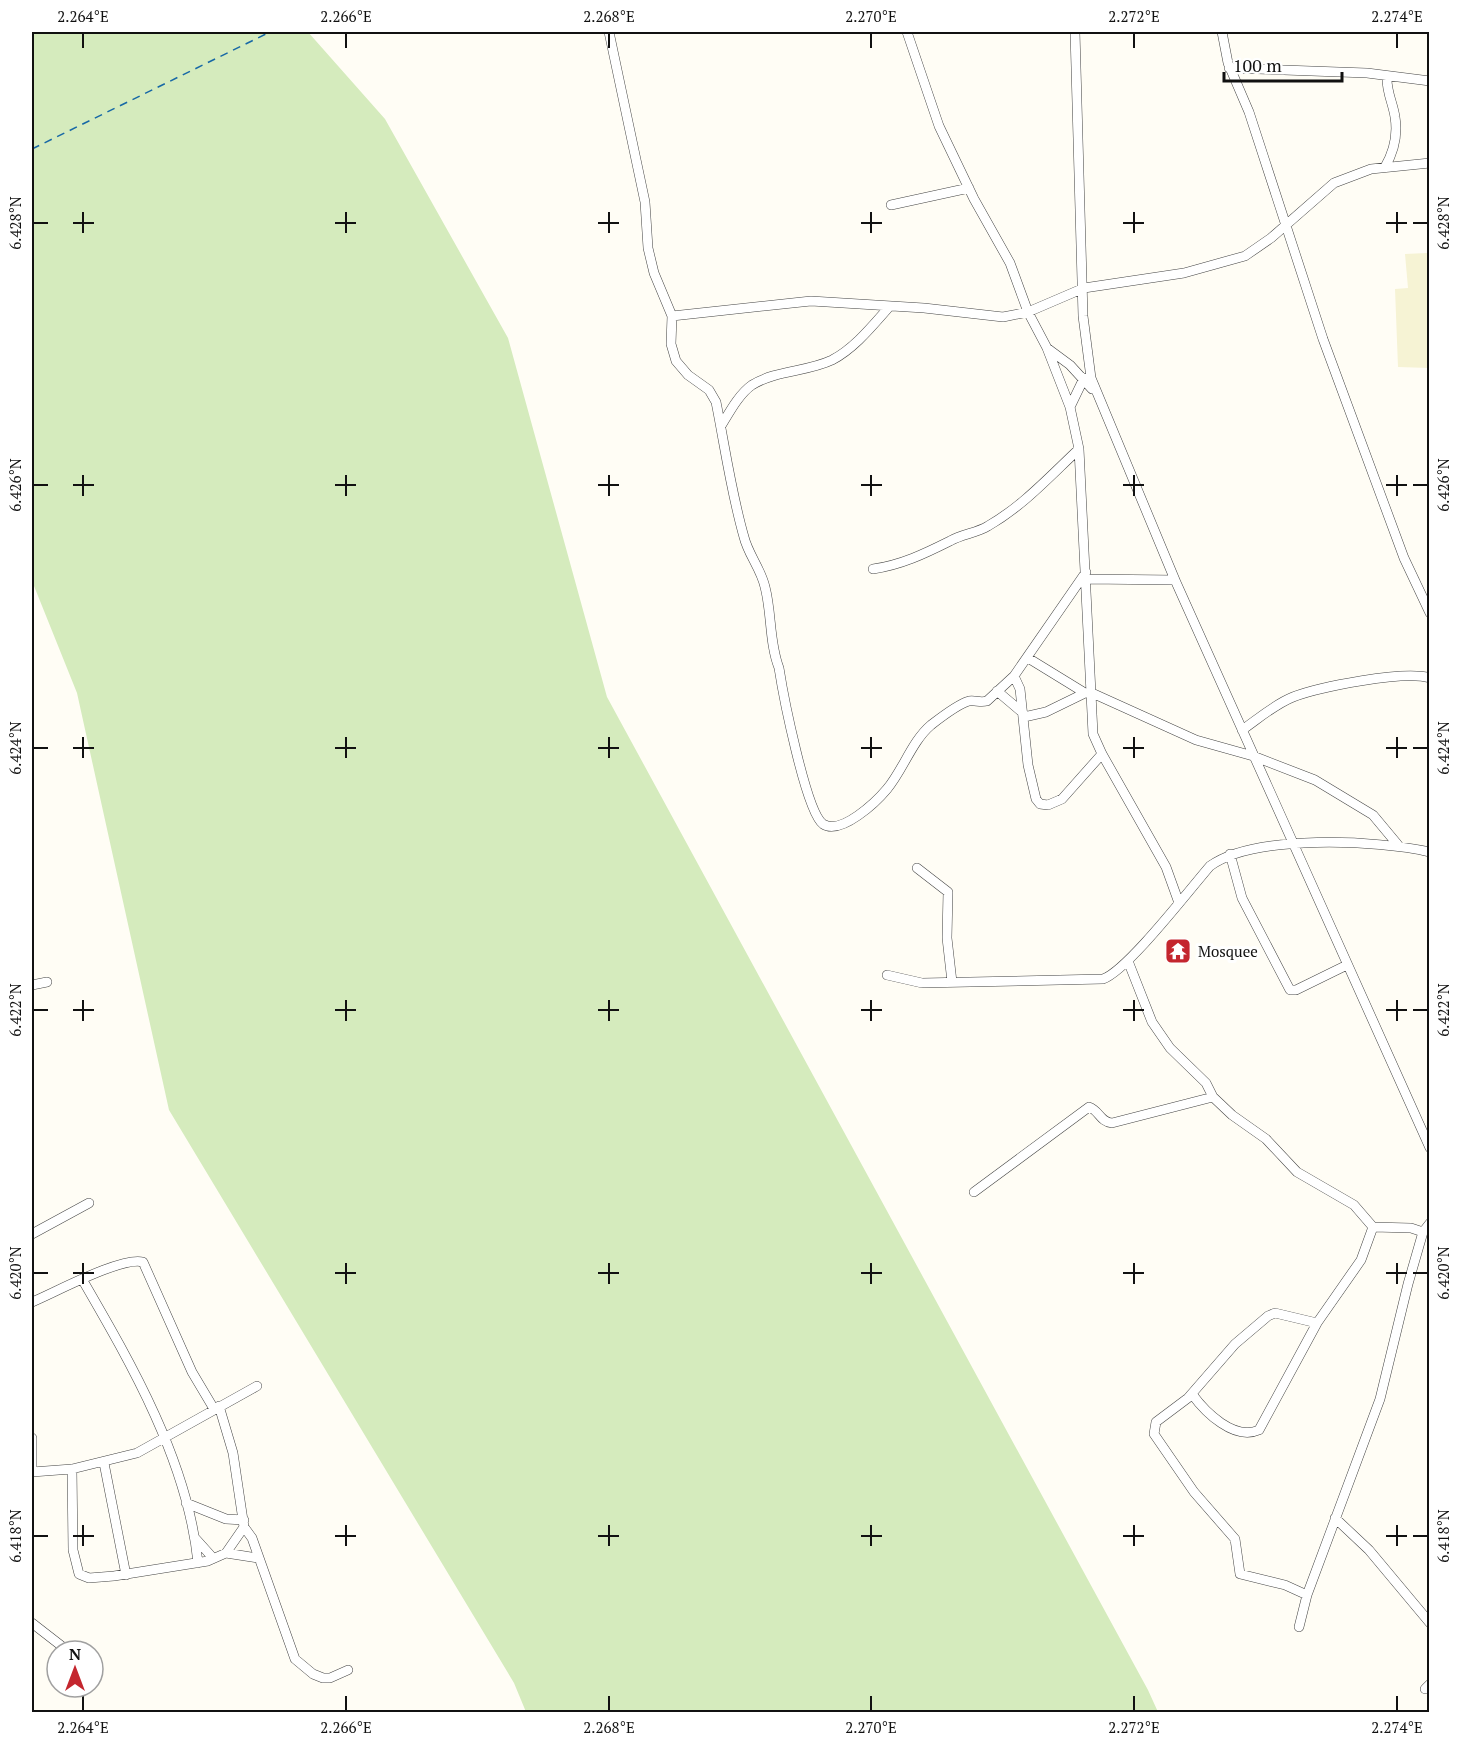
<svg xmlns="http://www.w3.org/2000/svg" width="1461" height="1744" font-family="'PT Serif',serif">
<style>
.farmland{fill:#f6f3d4}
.green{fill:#d5ebbd}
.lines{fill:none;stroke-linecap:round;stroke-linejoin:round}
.ferry{stroke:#1768a6;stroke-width:1.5;stroke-dasharray:8 6;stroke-linecap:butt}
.minor-casing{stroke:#444;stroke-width:10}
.minor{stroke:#fff;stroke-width:9}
.ticks{fill:none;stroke:#111;stroke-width:2}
.labels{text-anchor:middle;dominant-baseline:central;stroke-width:6;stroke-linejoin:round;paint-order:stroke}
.poi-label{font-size:15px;fill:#111;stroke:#fff;text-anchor:start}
.neatline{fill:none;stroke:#111;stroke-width:2}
.ticks-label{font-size:15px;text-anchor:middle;fill:#111}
</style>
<rect width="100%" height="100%" fill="#fffdf5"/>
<!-- farmland -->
<path class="farmland" d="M1427,169H1429V368L1398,367L1395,289L1408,288L1405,254L1427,253Z"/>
<!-- green -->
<path class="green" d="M32,32H308L385,119L508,338L607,697L1148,1690L1158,1712H526L514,1683L169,1110L77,693L32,581Z"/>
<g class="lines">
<!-- ferry -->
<path class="ferry" d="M32,149L270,32"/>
<defs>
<path id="minor" d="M609,32L645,202L648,248L654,273L672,316L671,344L676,361L688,375L709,390L716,402C725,447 731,492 744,537C748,554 761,569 765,587C772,614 769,642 779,668C783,694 806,812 823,824C841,836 877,801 887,789C903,770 912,741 931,725C940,718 958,704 969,701C976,700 980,703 987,701L1014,676L1086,572
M907,32L939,126L974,199L1010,263L1028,312L1047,348L1070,365L1092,389
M1075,32L1083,316L1091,378L1175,580L1430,1148
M1222,32L1228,63L1249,112L1323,339L1404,558L1430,613
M1229,68L1367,73L1430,81
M1385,167C1393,153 1398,135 1395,117C1393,103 1386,91 1387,76
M891,205L969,188
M672,316L811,301L924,308L1003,317L1028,312L1084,288L1184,273L1245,256L1271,238L1334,183L1371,169L1430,163
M1047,348L1070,407L1079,449L1093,734L1102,754L1166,867L1179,903
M1070,407L1084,378
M721,426C729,413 739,394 752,385C776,370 807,372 832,360C855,348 873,325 890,306
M873,569C901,565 924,554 950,541C962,534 977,533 988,526C1023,506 1050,476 1079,449
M1086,579L1175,580
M1028,658L1085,693
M1014,676L1020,689L1028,765L1036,799L1040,804L1048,805L1062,799L1102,754
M997,691L1023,713
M1024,717L1046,712L1085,693H1092L1196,740L1253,756L1315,780L1373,815L1398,845
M1242,730C1258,719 1275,704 1293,697C1319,687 1404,670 1430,678
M1230,854L1242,898L1290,990H1296L1347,965
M917,868L948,892L947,938L952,982
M1128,961L1152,1022L1170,1048L1206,1083L1213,1097L1232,1115L1266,1139L1297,1172L1354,1205L1373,1227L1411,1228L1423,1232
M887,975L922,983L1103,979C1127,971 1190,889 1210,866C1254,834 1377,840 1430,852
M32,985L47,982
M974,1192L1089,1107C1099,1110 1100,1122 1112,1123L1213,1097
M32,1234L89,1203
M82,1279C132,1365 188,1462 198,1563
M32,1302C54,1293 122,1256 143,1262L192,1372L214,1409
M1192,1394C1205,1412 1234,1441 1259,1430L1317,1323L1361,1260L1373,1227
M32,1438V1471
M104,1463L126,1575
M72,1469L73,1550L79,1574L89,1578L114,1576L208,1561L226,1553L244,1527L233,1453L219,1406
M32,1472L72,1469L137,1453L257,1386
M186,1503L226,1519L244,1520
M1335,1518L1369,1550L1430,1623
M244,1527L252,1538L295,1659L313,1674L323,1678H330L348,1670
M195,1538L213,1558
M226,1553L258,1558
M1307,1595L1285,1585L1240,1574L1235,1539L1194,1492L1154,1434L1156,1422L1188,1398L1235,1344L1268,1316L1275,1313L1317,1323
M32,1623L68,1651
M1299,1627L1307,1595L1380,1399L1408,1284L1423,1232L1430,1223
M1425,1689L1430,1684"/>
</defs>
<!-- minor casing -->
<use href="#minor" class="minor-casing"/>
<!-- minor -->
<use href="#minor" class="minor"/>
</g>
<!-- ticks -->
<path class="ticks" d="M83,33V48M346,33V48M609,33V48M871,33V48M1134,33V48M1397,33V48M83,212V233M346,212V233M609,212V233M871,212V233M1134,212V233M1397,212V233M33,223H48M73,223H94M335,223H356M598,223H619M861,223H882M1123,223H1144M1386,223H1407M1413,223H1428M83,475V496M346,475V496M609,475V496M871,475V496M1134,475V496M1397,475V496M33,485H48M73,485H94M335,485H356M598,485H619M861,485H882M1123,485H1144M1386,485H1407M1413,485H1428M83,737V758M346,737V758M609,737V758M871,737V758M1134,737V758M1397,737V758M33,748H48M73,748H94M335,748H356M598,748H619M861,748H882M1123,748H1144M1386,748H1407M1413,748H1428M83,1000V1021M346,1000V1021M609,1000V1021M871,1000V1021M1134,1000V1021M1397,1000V1021M33,1010H48M73,1010H94M335,1010H356M598,1010H619M861,1010H882M1123,1010H1144M1386,1010H1407M1413,1010H1428M83,1263V1284M346,1263V1284M609,1263V1284M871,1263V1284M1134,1263V1284M1397,1263V1284M33,1273H48M73,1273H94M335,1273H356M598,1273H619M861,1273H882M1123,1273H1144M1386,1273H1407M1413,1273H1428M83,1525V1546M346,1525V1546M609,1525V1546M871,1525V1546M1134,1525V1546M1397,1525V1546M33,1536H48M73,1536H94M335,1536H356M598,1536H619M861,1536H882M1123,1536H1144M1386,1536H1407M1413,1536H1428M83,1696V1711M346,1696V1711M609,1696V1711M871,1696V1711M1134,1696V1711M1397,1696V1711"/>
<!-- icons -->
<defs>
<symbol id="temple-square" viewBox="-11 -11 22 22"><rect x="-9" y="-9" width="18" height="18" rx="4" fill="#c4262e" stroke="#fff"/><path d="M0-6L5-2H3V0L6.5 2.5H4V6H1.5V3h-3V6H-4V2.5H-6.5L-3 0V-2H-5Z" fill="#fff"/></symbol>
</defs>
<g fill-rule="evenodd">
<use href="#temple-square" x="1163" y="936" width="30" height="30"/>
</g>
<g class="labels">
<!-- poi labels -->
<g class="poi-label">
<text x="1198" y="951">Mosquee</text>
</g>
</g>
<!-- border -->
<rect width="1461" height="1744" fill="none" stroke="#ffffff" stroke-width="66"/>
<!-- north arrow -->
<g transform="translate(75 1669)"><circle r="28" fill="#ffffff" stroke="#a0a0a0" stroke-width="1.5"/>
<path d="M0-4.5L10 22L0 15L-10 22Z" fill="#c4262e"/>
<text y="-9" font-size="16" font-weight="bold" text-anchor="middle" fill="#111111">N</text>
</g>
<!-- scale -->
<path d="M1224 72v9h118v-9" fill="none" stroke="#111111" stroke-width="3"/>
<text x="1233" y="72" font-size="18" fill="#111111" stroke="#ffffff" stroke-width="4.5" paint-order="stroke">100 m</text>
<rect x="33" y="33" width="1395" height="1678" class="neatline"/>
<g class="ticks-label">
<text x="83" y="22">2.264°E</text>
<text x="346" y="22">2.266°E</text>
<text x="609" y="22">2.268°E</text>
<text x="871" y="22">2.270°E</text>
<text x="1134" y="22">2.272°E</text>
<text x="1397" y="22">2.274°E</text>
<text transform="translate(16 223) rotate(-90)" y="5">6.428°N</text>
<text transform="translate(1444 223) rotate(-90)" y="5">6.428°N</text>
<text transform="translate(16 485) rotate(-90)" y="5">6.426°N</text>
<text transform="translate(1444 485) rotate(-90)" y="5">6.426°N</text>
<text transform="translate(16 748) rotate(-90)" y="5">6.424°N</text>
<text transform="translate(1444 748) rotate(-90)" y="5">6.424°N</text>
<text transform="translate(16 1010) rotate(-90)" y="5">6.422°N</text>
<text transform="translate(1444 1010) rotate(-90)" y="5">6.422°N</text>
<text transform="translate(16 1273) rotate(-90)" y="5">6.420°N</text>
<text transform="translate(1444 1273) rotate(-90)" y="5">6.420°N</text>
<text transform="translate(16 1536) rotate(-90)" y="5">6.418°N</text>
<text transform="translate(1444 1536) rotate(-90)" y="5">6.418°N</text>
<text x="83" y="1733">2.264°E</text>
<text x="346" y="1733">2.266°E</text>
<text x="609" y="1733">2.268°E</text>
<text x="871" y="1733">2.270°E</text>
<text x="1134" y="1733">2.272°E</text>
<text x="1397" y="1733">2.274°E</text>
</g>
</svg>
